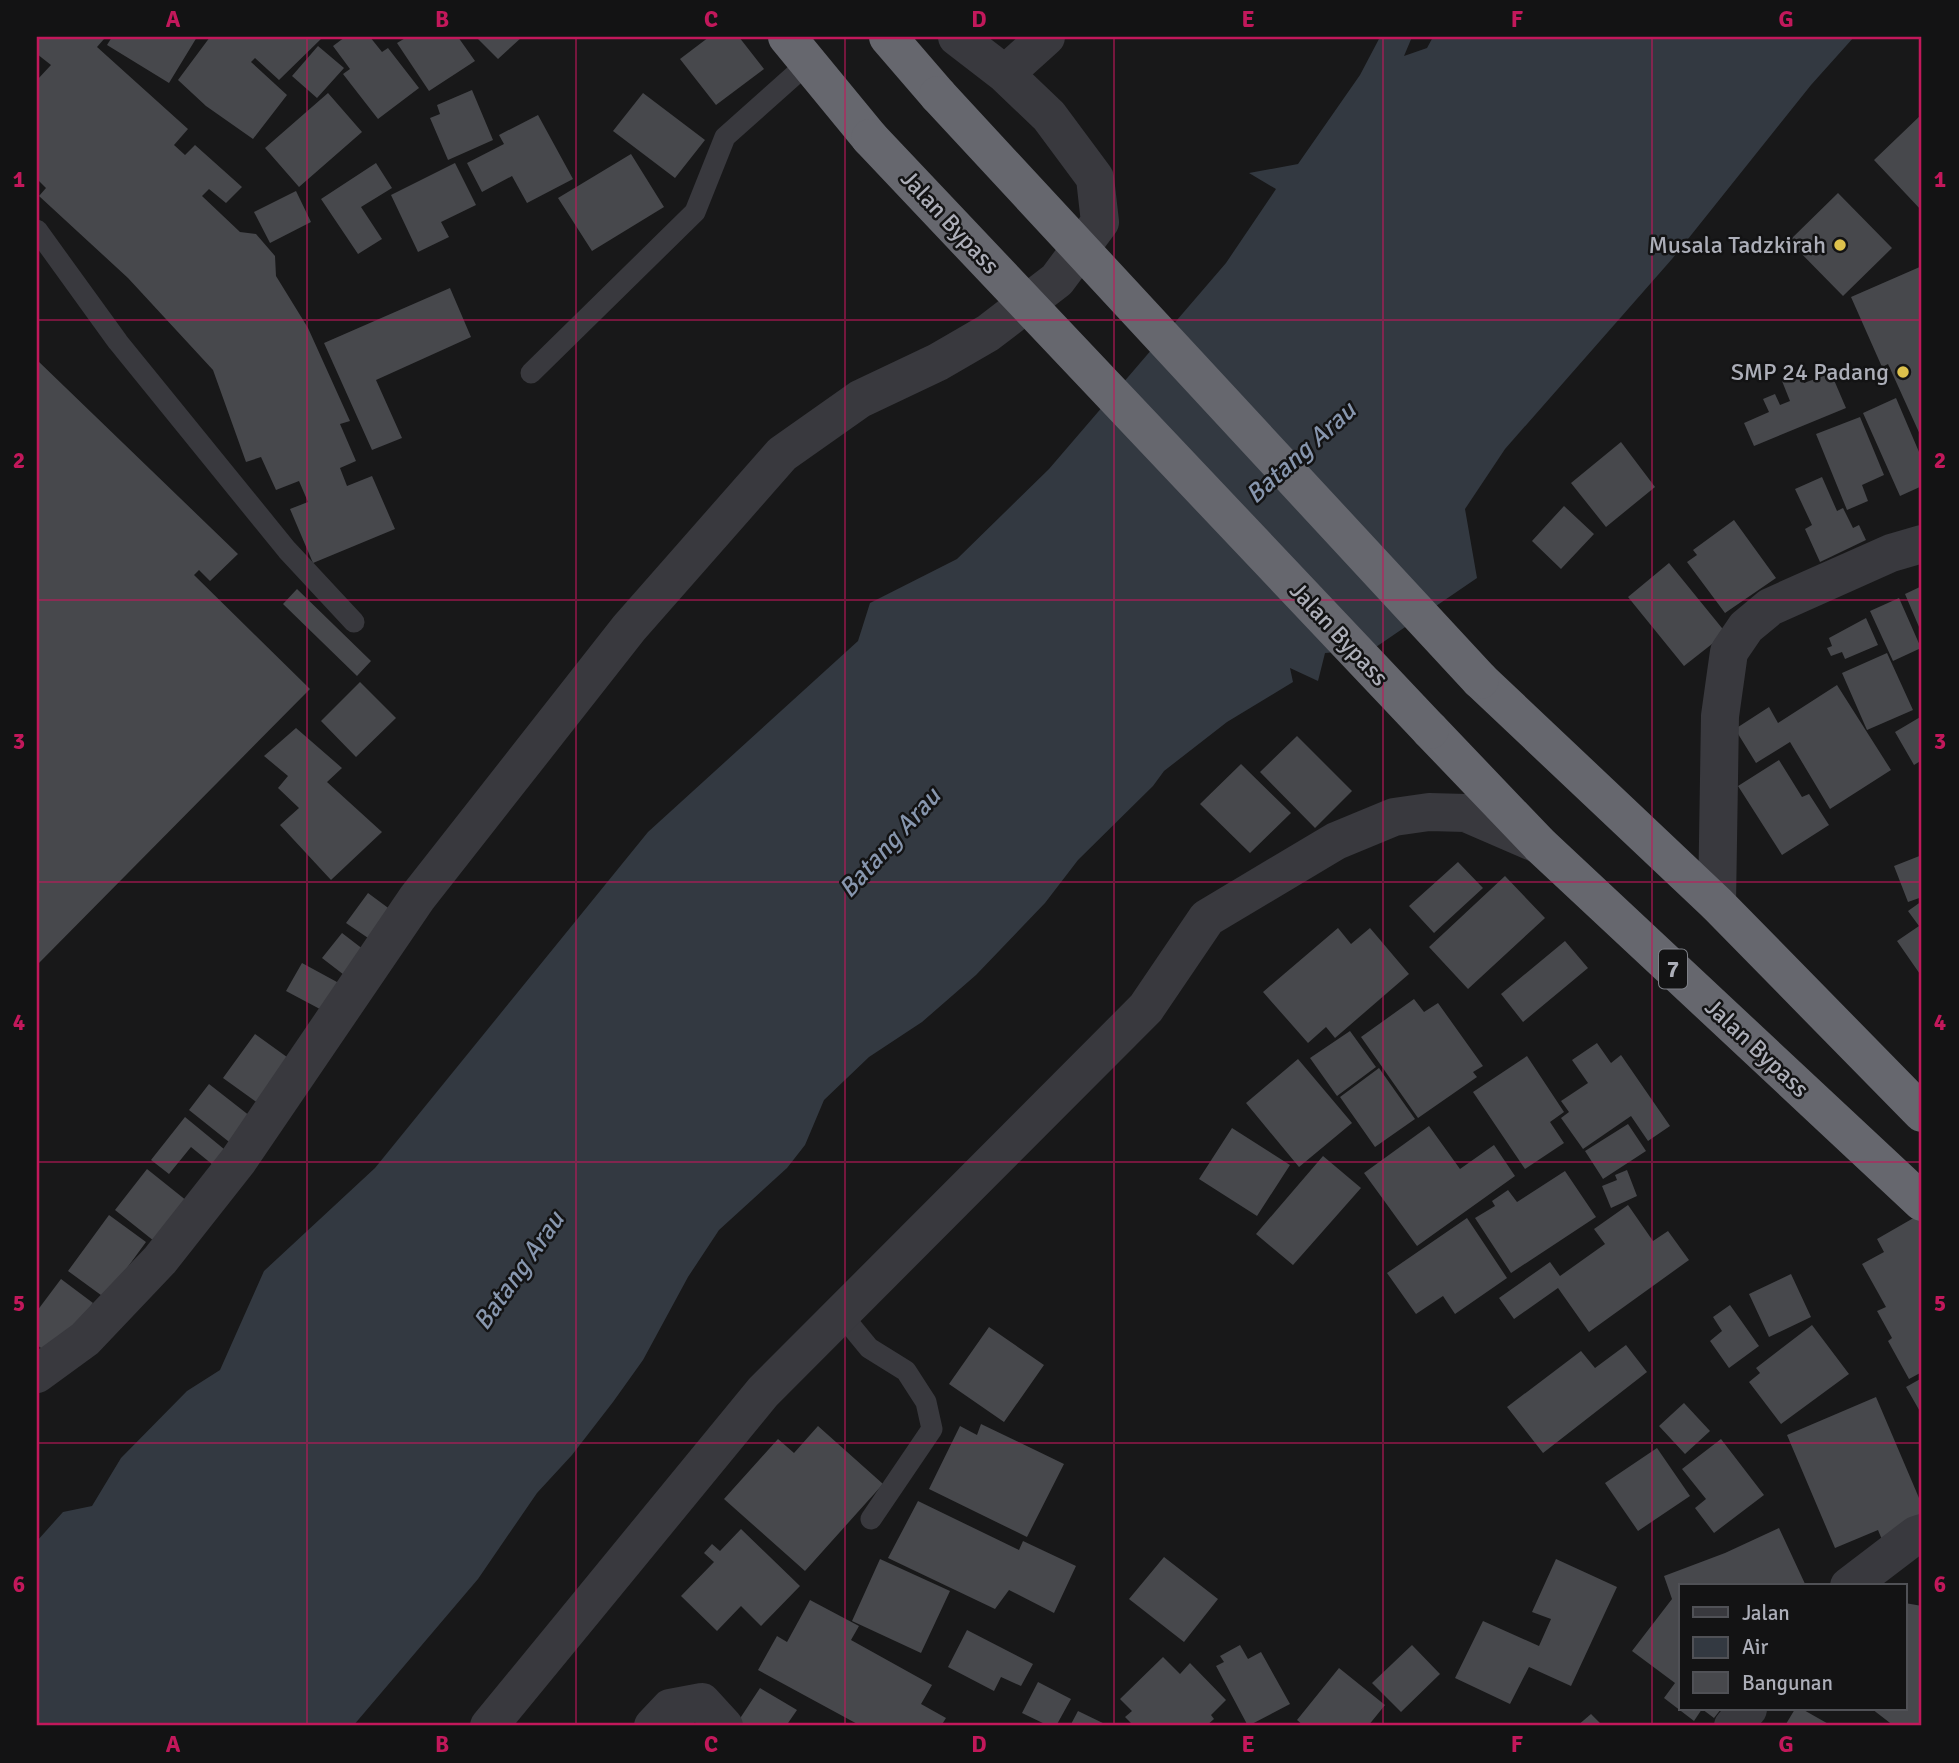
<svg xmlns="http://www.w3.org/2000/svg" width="1959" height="1763" font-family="Signika,sans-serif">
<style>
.water{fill:#333941}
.building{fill:#47484c}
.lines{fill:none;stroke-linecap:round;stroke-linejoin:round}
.lane{stroke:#39393e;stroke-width:21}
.street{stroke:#39393e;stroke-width:38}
.highway{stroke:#66676e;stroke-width:38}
.highway-bridge{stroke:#66676e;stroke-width:38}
.grid{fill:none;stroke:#c2185b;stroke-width:2;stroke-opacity:0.55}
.poi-dot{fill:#ddc14c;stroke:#131314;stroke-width:2.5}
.labels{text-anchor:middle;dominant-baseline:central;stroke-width:5;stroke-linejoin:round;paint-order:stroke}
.shield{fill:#131314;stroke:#7e8087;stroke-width:2}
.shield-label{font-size:23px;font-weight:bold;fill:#acaeb8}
.street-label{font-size:24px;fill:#acaeb8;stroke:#131314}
.poi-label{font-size:24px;fill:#acaeb8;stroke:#131314;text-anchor:end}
.water-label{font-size:26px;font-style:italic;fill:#8796ae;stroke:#131314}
.neatline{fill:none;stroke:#c2185b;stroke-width:2.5}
.grid-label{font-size:23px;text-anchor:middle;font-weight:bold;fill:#c2185b}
</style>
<rect width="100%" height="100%" fill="#181819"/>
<!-- water -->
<path class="water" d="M1380,37H1412L1404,56L1427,48L1433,37H1854L1811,85L1672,259L1505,449L1465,509L1477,578L1373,649L1325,653L1318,681L1290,668L1293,682L1227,722L1164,771L1153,786L1078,860L1045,903L976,975L922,1022L869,1057L824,1100L805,1145L787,1168L719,1230L688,1277L643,1360L613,1402L572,1455L537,1493L478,1579L353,1726H37V1541L63,1512L92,1506L121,1458L187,1391L220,1370L264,1271L375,1168L648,832L858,641L870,603L957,559L1049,469L1226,263L1276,189L1249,173L1298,164L1360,75Z"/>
<!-- building -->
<path class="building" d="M37,37H102L104,39L97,47L188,129L174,145L185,155L195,145L242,187L226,203L209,189L202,196L240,232L256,234L275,256L276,276L308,328L350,421L340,424L356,461L340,468L347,486L372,476L395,529L313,563L290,509L308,502L299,481L276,490L261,457L246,462L213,370L128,278L39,196L46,188L37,179V80L51,65L37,54Z
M112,37H197L169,83L107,45Z
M210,37H323L279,80L255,58L251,62L287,95L253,139L206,106L178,80Z
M345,37H370L382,52L388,48L419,88L378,119L343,74L350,69L333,46Z
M407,37H458L475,61L429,91L397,43Z
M476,37H522L498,59Z
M709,37H739L764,69L716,105L680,59Z
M318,46L344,68L317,98L292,76Z
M472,90L493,140L448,160L430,118L440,114L437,105Z
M328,93L362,132L299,187L265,148Z
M643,93L705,140L675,178L613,131Z
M1922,114V211L1874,160Z
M538,115L573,179L527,203L512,176L482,192L467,163L504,144L499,135Z
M631,154L664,207L592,251L558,198Z
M376,163L392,188L361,207L382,239L358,254L321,199Z
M455,163L476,205L441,222L449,237L418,252L391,195Z
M296,191L311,222L270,243L254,212Z
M1838,193L1892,248L1843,296L1789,241Z
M1922,266V439L1888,364L1882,367L1851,297Z
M450,288L471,337L376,380L402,438L372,450L324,343Z
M37,360L238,554L210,581L199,570L194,575L310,689L37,965Z
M1831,373L1846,408L1754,446L1744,423L1769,412L1763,399L1775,394L1780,405L1790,401L1782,381L1800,374L1804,383Z
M1896,398L1922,459V486L1900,496L1863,413Z
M1860,417L1884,475L1862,485L1868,501L1847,510L1816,434Z
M1621,442L1655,487L1606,527L1571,483Z
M1822,477L1837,511L1843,508L1853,528L1859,525L1866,540L1820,562L1805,529L1812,525L1795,489Z
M1564,506L1594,534L1561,569L1532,541Z
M1734,520L1776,578L1725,613L1687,562L1697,555L1693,550Z
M1669,563L1726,633L1684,666L1628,597Z
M1922,586V634L1905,594Z
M297,589L371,661L357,676L283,604Z
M1899,598L1921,648L1893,661L1870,611Z
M1866,618L1878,645L1845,659L1842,652L1831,656L1827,648L1832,646L1829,638Z
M1887,653L1913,710L1867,730L1842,673Z
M360,682L396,718L356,757L321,721Z
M1837,685L1891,770L1830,809L1790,742L1756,763L1735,729L1769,707L1778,723Z
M1922,716V760L1914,765L1895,732Z
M296,728L342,768L327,782L382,832L331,880L280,825L299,808L278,788L288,776L264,756Z
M1297,736L1352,791L1315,828L1260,772Z
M1779,760L1802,797L1809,794L1829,825L1782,855L1738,786Z
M1241,764L1291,813L1250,853L1200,804Z
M1922,855V897L1908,902L1894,866Z
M1458,862L1483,888L1434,933L1409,906Z
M1505,876L1545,918L1468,989L1429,947Z
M368,893L395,913L374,942L346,923Z
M1922,901V977L1897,941L1919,926L1908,911Z
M1338,928L1351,944L1370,928L1409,974L1335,1038L1326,1027L1308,1043L1263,992Z
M342,933L368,953L348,978L322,958Z
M1565,941L1588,968L1523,1022L1501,994Z
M302,963L348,988L333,1016L286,991Z
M1414,999L1424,1012L1438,1003L1483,1066L1473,1072L1477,1077L1418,1118L1361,1037Z
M1350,1031L1376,1067L1337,1096L1310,1058Z
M255,1034L298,1065L266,1109L223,1078Z
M1597,1043L1611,1063L1621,1055L1670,1126L1648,1141L1631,1116L1583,1149L1561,1118L1569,1112L1561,1101L1588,1083L1572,1060Z
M1527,1056L1564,1112L1550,1122L1564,1143L1525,1169L1473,1092Z
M1298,1059L1352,1123L1299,1167L1246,1103Z
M1379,1068L1415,1119L1375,1147L1340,1097Z
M209,1084L259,1123L238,1149L189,1110Z
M185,1117L230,1154L218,1169L191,1147L169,1174L151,1160Z
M1628,1124L1646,1151L1603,1179L1585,1151Z
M1429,1126L1460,1169L1494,1145L1515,1176L1417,1246L1364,1173Z
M1232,1128L1290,1165L1257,1216L1199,1179Z
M1323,1156L1361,1188L1293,1265L1256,1234Z
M147,1169L187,1201L154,1241L115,1210Z
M1627,1170L1637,1196L1611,1208L1602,1186L1617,1180L1615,1175Z
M1565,1171L1596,1217L1511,1273L1475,1218L1495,1206L1492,1201L1508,1190L1517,1202Z
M1628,1205L1653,1241L1668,1231L1689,1260L1589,1332L1558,1288L1514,1319L1499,1298L1550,1262L1560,1276L1605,1244L1594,1229Z
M109,1215L146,1242L105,1298L68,1271Z
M1917,1216L1922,1226V1372L1909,1379L1888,1341L1892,1338L1877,1311L1886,1307L1862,1264L1884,1252L1877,1239Z
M1467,1218L1507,1278L1455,1314L1443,1296L1416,1314L1387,1273Z
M1791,1274L1811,1317L1769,1337L1749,1294Z
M61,1279L93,1303L53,1357L37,1345V1311Z
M1730,1305L1759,1346L1729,1368L1710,1341L1722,1331L1713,1317Z
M1812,1325L1849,1374L1781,1424L1749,1382L1760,1373L1756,1368Z
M989,1327L1044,1365L1004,1422L949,1384Z
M1626,1345L1647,1372L1543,1453L1507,1407L1581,1351L1595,1368Z
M1922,1378V1415L1906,1387Z
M1876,1397L1922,1505V1525L1883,1542L1878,1530L1835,1548L1787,1435Z
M1684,1403L1710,1431L1685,1454L1659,1426Z
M981,1424L1064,1464L1027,1537L929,1489L960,1426L977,1435Z
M818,1426L883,1484L805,1571L724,1499L778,1439L794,1453Z
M1721,1439L1764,1495L1714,1533L1695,1508L1706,1499L1682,1469Z
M1657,1448L1690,1496L1638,1531L1605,1483Z
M918,1501L1019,1550L1023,1541L1076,1566L1054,1613L1009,1590L995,1609L888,1558Z
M1779,1528L1806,1586H1681V1709H1721L1714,1718L1702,1709L1694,1721L1664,1698L1675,1683L1632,1651L1672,1599L1664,1576L1725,1553Z
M741,1529L800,1586L761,1626L741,1606L717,1631L681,1596L714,1562L704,1553L712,1544L720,1551Z
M1164,1557L1218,1599L1184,1642L1129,1599Z
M880,1559L950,1591L921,1653L852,1621Z
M1556,1559L1617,1587L1571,1686L1529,1667L1510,1704L1455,1678L1483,1621L1539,1646L1551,1619L1532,1612Z
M810,1600L859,1626L851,1640L932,1685L921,1704L946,1718L941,1726H861L758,1670L777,1636L787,1642Z
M1905,1603L1922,1606V1726H1894L1872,1709H1905Z
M967,1630L1033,1664L1021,1686L1001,1677L994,1691L948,1667Z
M1240,1645L1248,1659L1261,1652L1290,1704L1248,1726L1216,1666L1224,1662L1220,1656Z
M1412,1645L1440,1674L1401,1712L1372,1683Z
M1163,1657L1180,1674L1190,1663L1226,1700L1211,1715L1214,1719L1206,1726H1134L1125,1717L1132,1711L1120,1699Z
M1339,1668L1385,1705L1368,1726H1304L1297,1720Z
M1038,1682L1071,1699L1056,1726H1049L1022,1713Z
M760,1688L797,1710L786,1726H735Z
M1795,1709H1802L1832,1726H1790L1786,1724Z
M1078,1711L1109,1726H1070Z
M1591,1714L1603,1726H1577Z"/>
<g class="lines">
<!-- lane -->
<path class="lane" d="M37,230L118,342L287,550L354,622
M531,373L695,212L725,137L808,63
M841,1314L869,1348L906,1371L926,1402L932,1429L871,1519"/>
<!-- street -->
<path class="street" d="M957,37L1005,74L1046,37
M1717,904L1720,716L1729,652L1746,627L1770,607L1891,553L1922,544
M37,1374L85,1339L160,1260L238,1161L417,898L629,628L782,454L860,399L938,362L988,333L1057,280L1100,222L1095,178L1049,116L1005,74
M1849,1586L1916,1535L1922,1533
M489,1726L763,1392L1146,1008L1207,918L1336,841L1394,817L1429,812L1466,813L1540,845
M653,1726L670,1708L702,1702L724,1726
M1733,1726L1748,1709"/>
<!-- highway -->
<path class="highway" d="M787,37L870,138
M888,37L938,95
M1480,680L1717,904L1922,1113
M1430,730L1540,845L1922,1202"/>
<!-- highway-bridge -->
<path class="highway-bridge" d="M938,95L1480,680
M870,138L1430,730"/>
</g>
<!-- grid -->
<path class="grid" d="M307,37V1726M576,37V1726M845,37V1726M1114,37V1726M1383,37V1726M1652,37V1726M37,320H1922M37,600H1922M37,882H1922M37,1162H1922M37,1443H1922"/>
<!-- markers -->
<g class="poi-dot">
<circle cx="1840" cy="245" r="7"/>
<circle cx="1903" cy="372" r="7"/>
</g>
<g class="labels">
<!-- shield labels -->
<rect class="shield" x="1659" y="949.5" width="28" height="39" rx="5"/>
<g class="shield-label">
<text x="1673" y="969">7</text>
</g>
<!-- street labels -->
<g class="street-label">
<text transform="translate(950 222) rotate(47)">Jalan Bypass</text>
<text transform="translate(1339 634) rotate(47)">Jalan Bypass</text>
<text transform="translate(1757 1048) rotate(43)">Jalan Bypass</text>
</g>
<!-- poi labels -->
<g class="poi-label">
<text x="1826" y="245">Musala Tadzkirah</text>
<text x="1889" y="372">SMP 24 Padang</text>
</g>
<!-- water labels -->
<g class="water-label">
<text transform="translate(1301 453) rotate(-42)">Batang Arau</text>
<text transform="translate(890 843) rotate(-48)">Batang Arau</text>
<text transform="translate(519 1271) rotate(-55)">Batang Arau</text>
</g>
</g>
<!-- border -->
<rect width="1959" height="1763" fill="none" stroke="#131314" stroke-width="77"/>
<!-- legend -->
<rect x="1679" y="1584" width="228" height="126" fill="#131314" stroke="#505156" stroke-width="2"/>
<rect x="1693" y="1607" width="35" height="10" fill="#39393e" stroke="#505156" stroke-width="2"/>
<text x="1742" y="1620" font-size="21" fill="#acaeb8">Jalan</text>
<rect x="1693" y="1637" width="35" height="21" fill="#333941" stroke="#505156" stroke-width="2"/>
<text x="1742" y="1654" font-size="21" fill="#acaeb8">Air</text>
<rect x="1693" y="1672" width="35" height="21" fill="#47484c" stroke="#505156" stroke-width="2"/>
<text x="1742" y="1690" font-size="21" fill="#acaeb8">Bangunan</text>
<rect x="38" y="38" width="1882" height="1686" class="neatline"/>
<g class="grid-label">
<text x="173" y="27">A</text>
<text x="442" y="27">B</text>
<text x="711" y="27">C</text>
<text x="979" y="27">D</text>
<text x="1248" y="27">E</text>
<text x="1517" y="27">F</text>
<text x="1786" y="27">G</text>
<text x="19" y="187">1</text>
<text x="1940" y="187">1</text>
<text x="19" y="468">2</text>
<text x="1940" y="468">2</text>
<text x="19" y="749">3</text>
<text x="1940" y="749">3</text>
<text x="19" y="1030">4</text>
<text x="1940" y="1030">4</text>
<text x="19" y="1311">5</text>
<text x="1940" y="1311">5</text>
<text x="19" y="1592">6</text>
<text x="1940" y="1592">6</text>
<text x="173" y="1752">A</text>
<text x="442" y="1752">B</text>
<text x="711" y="1752">C</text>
<text x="979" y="1752">D</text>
<text x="1248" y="1752">E</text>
<text x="1517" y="1752">F</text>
<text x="1786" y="1752">G</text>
</g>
</svg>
